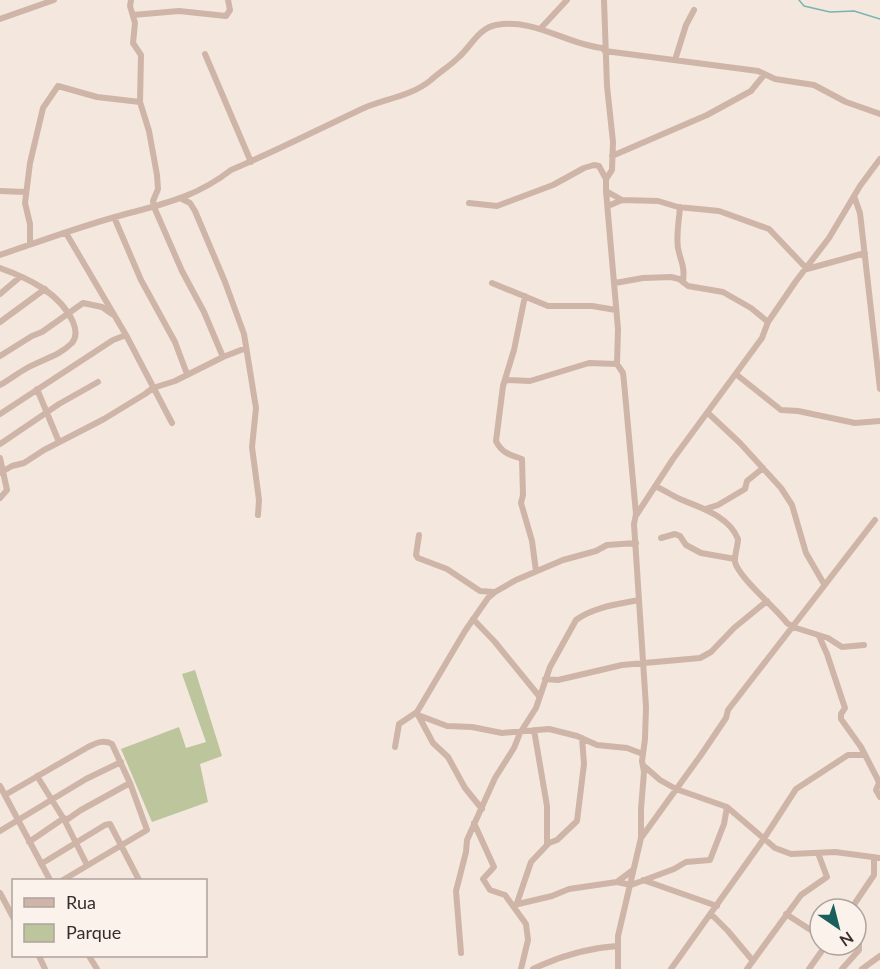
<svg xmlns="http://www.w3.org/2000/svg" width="880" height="969" font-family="Lato,sans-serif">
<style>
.green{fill:#bcc59c}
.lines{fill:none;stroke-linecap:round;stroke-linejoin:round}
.stream{stroke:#7ab4b0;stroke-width:1.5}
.minor{stroke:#ceb5a8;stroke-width:6}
</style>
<rect width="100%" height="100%" fill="#f4e7de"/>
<!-- green -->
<path class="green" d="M195,670L222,756L200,764L208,802L152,822L121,749L179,727L186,748L206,742L182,674Z"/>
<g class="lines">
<!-- stream -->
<path class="stream" d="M799,0L804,6L830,12L854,11L880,19"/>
<!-- minor -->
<path class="minor" d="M131,0L130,6L135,23L133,43L141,55L140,102L149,131L157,175L158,189L153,201L154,207L182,271L204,312L223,357
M604,0L607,86L613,142L612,170L606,179V191L618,329L617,364L623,373L624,382L636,514L634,524L646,707L645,739L642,761L644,772L641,809V838L618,936V969
M133,15L179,11L226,16L230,10L228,0
M0,19L54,0
M541,28L567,0
M205,54L251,162
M675,60L686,25L694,10
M612,156L707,115L751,91L764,75
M0,191L26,192
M606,191L622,200
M854,196L860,213L880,389
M182,199L190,203L195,211L225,282L244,334L256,408L252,447L259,500L258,515
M469,203L497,206L553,185L584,168L594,165L599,166L606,179
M608,206L622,200L658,201L678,207L719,211L769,229L807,269L865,253
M680,207C679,221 676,235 678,248C681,263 685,265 683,282
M114,217L141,280L175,342L187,374
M66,233L126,335L172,423
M30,244V224L25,203L30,163L43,108L58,86L97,97L140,102
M0,255C38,242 76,228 115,217C158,205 194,199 231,170C276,151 319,129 364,108C387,98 410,97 431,80C440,72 451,65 459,57C471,46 479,28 496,25C534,18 566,44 602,48L605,51L758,71L775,79L814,85L846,102L880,114
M0,268C28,278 60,293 73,322C76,329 77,337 72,343C59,356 43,359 27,368C18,373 9,380 0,385
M492,283L548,306H592L616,310
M615,283L643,278L671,277L679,279L688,286L723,292L751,308L768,322
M0,294L20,277
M525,296L514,350L503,386L496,441C502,454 512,455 522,459L523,495L521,503L532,541L536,571
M0,322L45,289
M0,356L32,336L42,332L83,303L102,307L112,314
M737,375L781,410L798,411L855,423L880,421
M506,380L530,381L589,363L617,364
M37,389L59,442
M708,413L740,443L781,488L792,505L806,553L824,584
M0,414L113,340L126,335
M0,444L59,404L98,382
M0,458L7,490L0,498
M0,473L12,466L24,463L44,450L104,419L145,394L153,388L175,381L223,357L246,348
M655,486C664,490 671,495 680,499C701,508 729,516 738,539C738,546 734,556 735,562C739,578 777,609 787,623L793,627L828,638L842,647L864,645
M705,509L718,505L745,489L747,481L763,468
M637,514L673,459L762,338L768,322L796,281L829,238L860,186L880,159
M419,535L416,555L418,558L447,569L480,591L494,592
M661,538L675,534L680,536L686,545L701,553L735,559
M473,619L495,642L539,696
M819,636L827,654L845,708L841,714V719L861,747L877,778L879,783L876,790L880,797
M545,679L558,680L622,665L700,658L711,652L734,628L767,601
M417,713L433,743L448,757L465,788L482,809
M418,715L447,726L472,727L502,733L549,729L577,736L597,745L627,748L643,754
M534,730L547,806V845
M395,747L399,724L417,712L465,631L488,598L495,592L516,580L563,560L596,551L607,545L636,543
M644,766L660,780L676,789L727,807L775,848L791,854L835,852L880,858
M37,776L65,821L87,865
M0,786L50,880
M5,795L88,747C96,743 104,739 112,744L130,783L147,830L63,880
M65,821L81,810L130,783
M474,823L494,867L483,879L490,890L505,895L526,924L528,940L521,969
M0,831L86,779L121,762
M641,838L701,755L726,718L728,710L875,520
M29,842L64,818
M41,864L105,825L110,824L139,880
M643,880L717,906
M617,882L633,870
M0,893L14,919
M517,903L531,862L549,843L557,840L577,821L584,764L582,738
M514,905L552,896L569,889L617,882L631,885L674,869L686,862L710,860L724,824L727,807
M851,909L874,875V857
M711,914L728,931L753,961
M786,914L820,936
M461,953L456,891L466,852L467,840L495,778L514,748L520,733L536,708L550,667L576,620C593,607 619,604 639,600
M39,956L45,969
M89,956L97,969
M533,969C558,957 589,948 617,946
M671,969L763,840L796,789L848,755H865
M747,969L801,895L827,877L818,853
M809,969L826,945
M842,969L859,950V944L856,942
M862,969L880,956"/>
</g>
<!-- legend -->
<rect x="12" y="879" width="195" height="78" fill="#fbf2eb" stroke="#aea39d" stroke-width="1.5"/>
<rect x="24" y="898" width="30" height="9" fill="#ceb5a8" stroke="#aea39d" stroke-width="1.5"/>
<text x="66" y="909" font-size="18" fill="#3a2c29">Rua</text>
<rect x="24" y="924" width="30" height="18" fill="#bcc59c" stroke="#aea39d" stroke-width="1.5"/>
<text x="66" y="939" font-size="18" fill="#3a2c29">Parque</text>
<!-- north arrow -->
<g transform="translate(838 927) rotate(145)"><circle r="28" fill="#fbf2eb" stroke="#aea39d" stroke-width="1.5"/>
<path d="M0-4.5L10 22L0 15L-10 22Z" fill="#1b5f5c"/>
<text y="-9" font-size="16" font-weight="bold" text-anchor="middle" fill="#3a2c29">N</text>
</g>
</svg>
